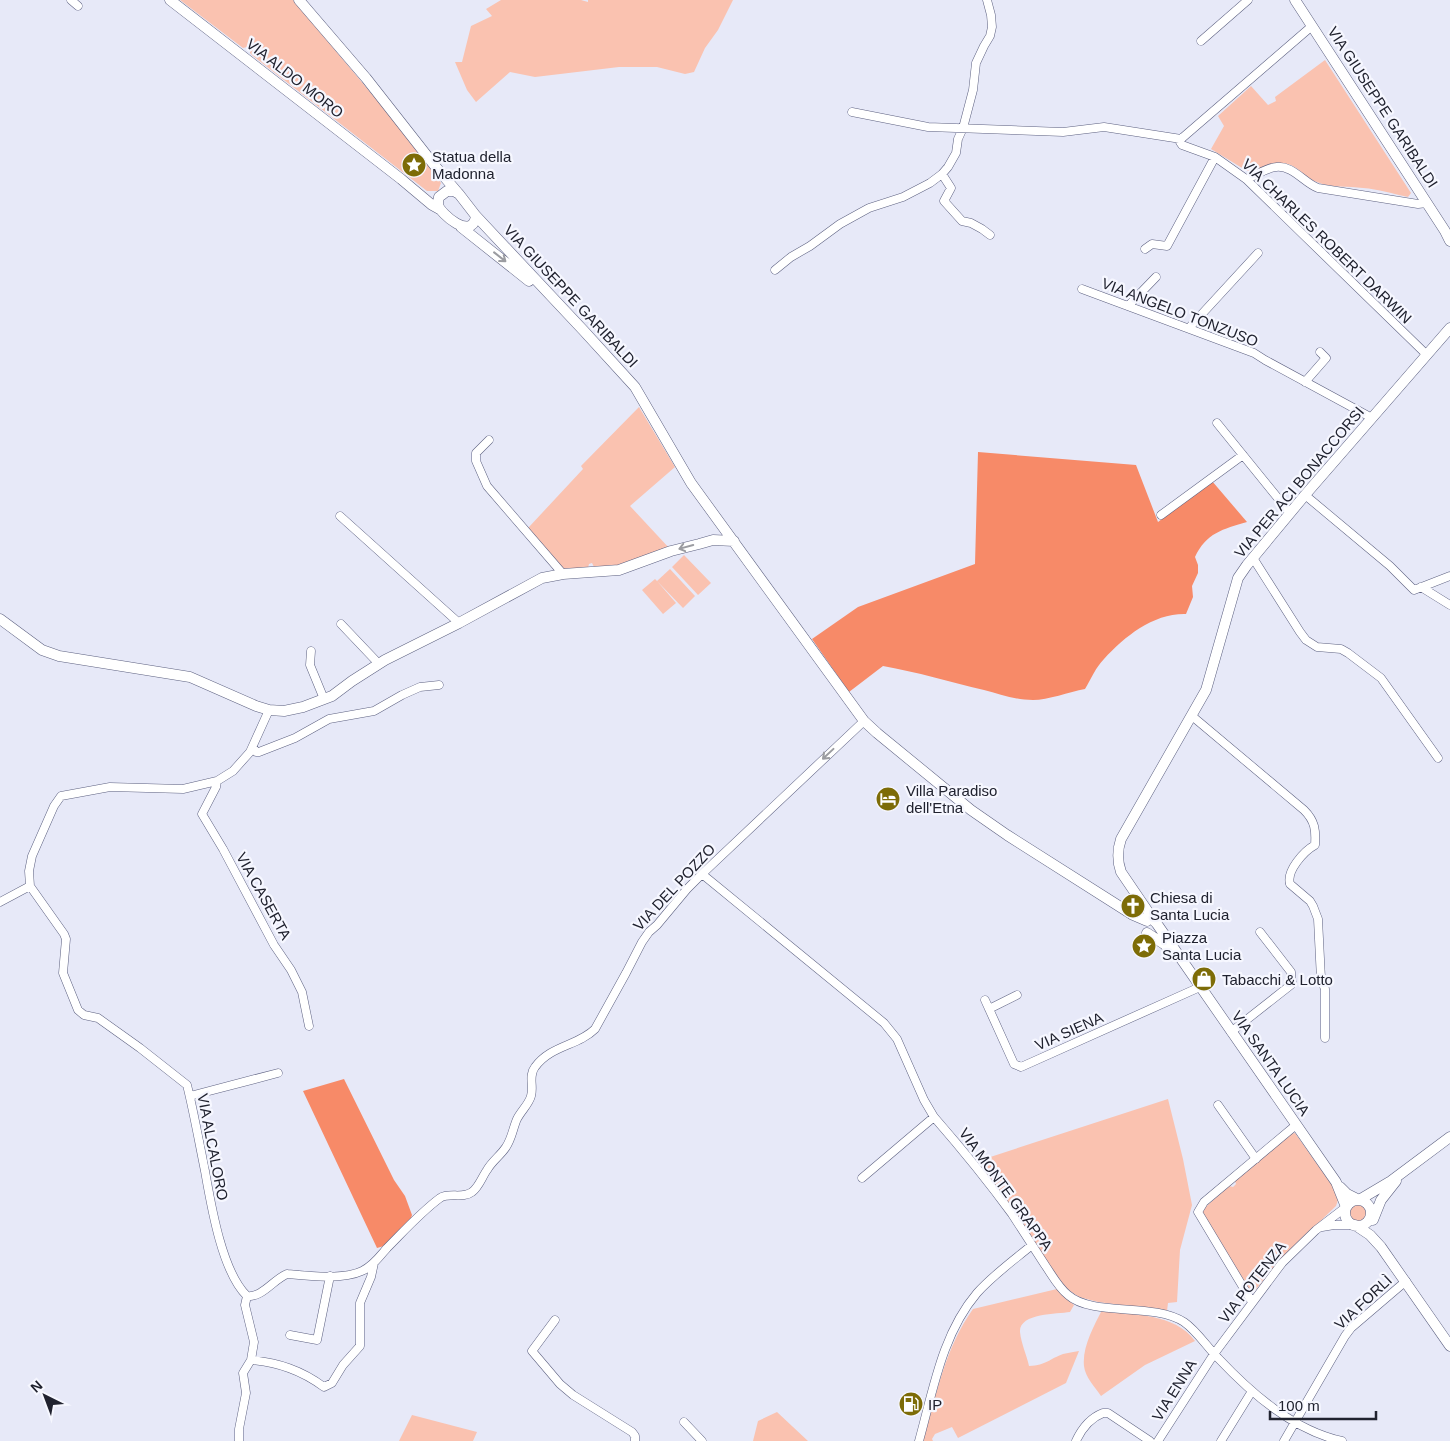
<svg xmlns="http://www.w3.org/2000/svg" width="1450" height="1441" font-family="Helvetica,sans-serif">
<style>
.green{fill:#fac2b0}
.forest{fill:#f78a68}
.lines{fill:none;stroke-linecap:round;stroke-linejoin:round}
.street-casing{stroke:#5d6181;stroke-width:9}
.secondary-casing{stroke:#5d6181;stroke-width:11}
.street{stroke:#fff;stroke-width:8}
.secondary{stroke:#fff;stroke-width:10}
.oneway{stroke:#9b9ca1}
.labels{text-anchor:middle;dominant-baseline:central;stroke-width:4.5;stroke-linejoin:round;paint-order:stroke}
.street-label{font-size:15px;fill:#20222f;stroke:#f6f7ff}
.poi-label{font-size:15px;fill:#20222f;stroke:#f6f7ff;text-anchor:start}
</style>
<rect width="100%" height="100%" fill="#e7e9f8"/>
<!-- green -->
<path class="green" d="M180,0H293L407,136L441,183L438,191H427L253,56L250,53V50L247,47L243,48Z
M501,0H581L588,2V0H733L718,30L705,48L694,72L685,74L657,67H619L535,77L510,72L476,102L467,90L455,62H462L471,26L492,16L486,9Z
M1325,60L1411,193L1408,197C1393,194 1378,189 1363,188C1348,186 1331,188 1317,182C1306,179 1299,167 1288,164C1273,160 1262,172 1247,171L1211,149L1224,126L1218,116L1251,86L1268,105L1276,101L1275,97Z
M639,407L675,467L630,506L670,549L630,564L594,567L592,563L589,564L588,568L565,571L529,529V527L583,469L581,466Z
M684,555L711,583L698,595L672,567Z
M670,569L695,596L683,608L657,581L676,603L663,614L642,590L655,579L657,581Z
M1168,1099L1183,1159L1192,1205L1180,1250L1177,1302L1168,1303L1167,1311L1098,1302L1079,1297L1070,1291L1063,1285L1014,1211L975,1162Z
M1295,1133L1337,1192L1338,1200L1336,1206L1278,1262L1253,1293L1251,1292L1202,1214V1210L1229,1186L1233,1187L1236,1184L1235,1181L1290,1134Z
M1349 1213a10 10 0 1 1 20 0a10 10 0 1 1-20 0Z
M1057,1289L1074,1305L1070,1312C1057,1314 1019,1313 1020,1332C1021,1343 1027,1356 1029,1366C1047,1365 1049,1359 1063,1354C1068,1353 1073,1352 1079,1351L1066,1383L958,1438L952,1427L935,1434L932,1439L933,1441H923C936,1396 945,1348 973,1309Z
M1102,1310C1133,1315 1175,1313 1195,1341L1145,1365L1101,1396C1095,1387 1085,1377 1084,1366C1082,1347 1094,1326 1102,1310Z
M777,1412L808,1441H753L758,1421Z
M412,1415L477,1432L473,1441H399Z"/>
<!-- forest -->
<path class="forest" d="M978,452L1136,465L1158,522L1212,481L1247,522C1223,529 1206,533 1195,557L1198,565V573L1192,586L1193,597L1186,614C1154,613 1125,636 1104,659C1096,667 1091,679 1085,689C1069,692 1048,700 1033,700C1015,700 1000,694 984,690C950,682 917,672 883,666L849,692L812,639L858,607L975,564Z
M344,1079L394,1180L405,1196L412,1215L411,1218L384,1246L377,1248L303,1091Z"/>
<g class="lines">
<defs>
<path id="street" d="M71,0L78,6
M1201,41L1248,0
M852,112L928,127L1063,132L1104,127L1181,139L1312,26
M1181,139L1180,142L1182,145L1215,157L1246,179L1427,355
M942,174L951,188L944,201L962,221L971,223L982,229L990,235
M1246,179C1256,176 1265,168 1276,167C1293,165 1304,183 1318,188L1418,204L1427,203
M1145,249L1152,244L1167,246L1215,157
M775,270L791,257L810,246L840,224L869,208L903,197L930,183L942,174L948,167L956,153L958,139L963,128L973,90L976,63L984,46L990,36L992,27L991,15L987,0
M1082,289L1254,353L1265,360L1372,418
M1128,306L1156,277
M1189,328L1258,253
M1305,382L1326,358L1320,352
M1217,423L1290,513
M489,440L476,453V461L487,486L563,574
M1305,495L1390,566L1414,590L1450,576
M1161,515L1243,455
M340,516L459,623
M1253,558L1300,632L1306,640L1317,647L1341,649L1348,653L1381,678L1438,758
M1421,587L1450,605
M341,624L379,664
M311,651L310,665L324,699
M1192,716L1304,810C1315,821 1316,830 1315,845C1304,851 1286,871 1290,884L1310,901L1313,906L1318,919L1321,979L1325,989V1038
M253,747L256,752H259L295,738L329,719L374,711L402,695L420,687L439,685
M217,781L216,787L202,814L223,849L274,945L291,970L302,992L309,1026
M702,874L884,1023L897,1039L924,1100L934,1117C961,1148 988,1181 1012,1214C1023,1231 1034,1248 1045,1265C1052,1275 1058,1287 1068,1295C1093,1317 1153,1302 1184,1322C1197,1331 1207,1347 1218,1358C1252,1394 1293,1430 1342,1441
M0,902L30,886
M985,1000L1014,1064L1021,1067L1200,987
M989,1009L1017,995
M1231,1032L1292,984L1291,972L1260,932
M190,1096L278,1073
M1218,1105L1256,1159
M862,1178L934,1117
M1322,1227L1334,1225H1355
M247,1296C262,1298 274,1279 287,1274C308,1276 343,1280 362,1271C373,1266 380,1256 387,1248C404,1231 421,1212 440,1198C449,1192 463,1199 472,1192C479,1187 482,1177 487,1170C492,1161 501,1155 506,1147C512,1138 513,1128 517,1119C521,1111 529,1104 531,1096C534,1086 528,1076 535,1067C551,1045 578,1046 595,1029L626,973L642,942L649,932L657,925L687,889L702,874L864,721
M247,1296C222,1272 211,1205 205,1171C199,1142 194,1113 187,1085L140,1048L98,1018L84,1015L78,1010L63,973L66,939L64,934L30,886L29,871L32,856L54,806L61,796L110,787L183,789L217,781L233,771L250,752L269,710
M1252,1302L1198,1212L1204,1202L1296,1125
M555,1320L532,1351L560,1384L573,1395L632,1432L635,1436V1441
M290,1335L317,1340L330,1276
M251,1360C279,1363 301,1370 324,1387L332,1383L343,1365L360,1346V1303L371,1277L374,1263
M684,1422L702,1441
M239,1441V1429L246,1393L243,1373L251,1360L254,1342L245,1305L247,1296
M919,1441C933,1391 942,1334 977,1293C993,1275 1014,1260 1032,1245
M1076,1441C1082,1428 1090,1418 1103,1413H1108L1150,1441
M1158,1441L1214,1354L1282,1263L1316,1230L1346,1207
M1221,1441L1252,1391
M1284,1441L1345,1336L1351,1328L1406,1281"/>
<path id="secondary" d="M170,0L401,179L432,205L441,210
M299,0L366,78L435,166L458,193
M1295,0L1445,231L1450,241
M476,216C472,242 440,213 438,205C438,201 438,200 439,197L447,191H454L459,194L476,216L583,330L635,387L691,483L864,721L877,733L971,810L1007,835L1133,915L1147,921
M461,227L529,281
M0,619L42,650L59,656L190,677L256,706L269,710L284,711L303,707L332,696L352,681L385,660L459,623L542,578L563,574L619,570L671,551L699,544L713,540L734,541
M1155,922L1121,872C1117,860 1117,851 1121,839L1206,690L1238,578L1247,565L1305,495L1450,328
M1157,924L1336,1182L1346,1207
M1147,933L1164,944L1171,950
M1340,1187L1347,1194L1359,1200L1391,1181L1450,1137
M1345 1213a13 13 0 1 1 26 0a13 13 0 1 1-26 0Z
M1373,1220L1381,1200L1396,1181
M1355,1225L1370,1235L1381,1247L1450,1346"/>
</defs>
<!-- street casing -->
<use href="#street" class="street-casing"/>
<!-- secondary casing -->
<use href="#secondary" class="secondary-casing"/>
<!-- street -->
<use href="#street" class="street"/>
<!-- secondary -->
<use href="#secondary" class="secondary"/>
</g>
<!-- one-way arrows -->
<defs><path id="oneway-shaft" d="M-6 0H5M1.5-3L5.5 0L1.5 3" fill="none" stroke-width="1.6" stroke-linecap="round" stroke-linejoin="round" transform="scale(1.25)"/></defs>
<g class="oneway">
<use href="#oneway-shaft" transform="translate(500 257) rotate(38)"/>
<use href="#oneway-shaft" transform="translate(686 547) rotate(165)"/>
<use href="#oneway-shaft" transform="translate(828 754) rotate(137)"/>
</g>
<!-- icons -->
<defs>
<symbol id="sight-disc" viewBox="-11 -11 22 22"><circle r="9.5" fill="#7d6c07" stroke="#f6f7ff"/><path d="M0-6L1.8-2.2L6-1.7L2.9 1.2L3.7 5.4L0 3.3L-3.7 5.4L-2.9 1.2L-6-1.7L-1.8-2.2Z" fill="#fff"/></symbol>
<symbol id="hotel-disc" viewBox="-11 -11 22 22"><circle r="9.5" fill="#7d6c07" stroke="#f6f7ff"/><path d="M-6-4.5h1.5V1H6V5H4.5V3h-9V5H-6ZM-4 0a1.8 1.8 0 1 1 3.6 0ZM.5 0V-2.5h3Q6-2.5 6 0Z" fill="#fff"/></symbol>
<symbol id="church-disc" viewBox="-11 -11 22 22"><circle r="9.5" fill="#7d6c07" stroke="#f6f7ff"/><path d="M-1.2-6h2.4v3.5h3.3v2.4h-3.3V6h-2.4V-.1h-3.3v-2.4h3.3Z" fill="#fff"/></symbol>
<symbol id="shop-disc" viewBox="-11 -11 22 22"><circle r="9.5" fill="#7d6c07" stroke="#f6f7ff"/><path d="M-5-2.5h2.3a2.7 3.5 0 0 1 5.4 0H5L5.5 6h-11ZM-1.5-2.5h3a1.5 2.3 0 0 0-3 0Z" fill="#fff"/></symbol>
<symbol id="fuel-disc" viewBox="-11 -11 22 22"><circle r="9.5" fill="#7d6c07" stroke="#f6f7ff"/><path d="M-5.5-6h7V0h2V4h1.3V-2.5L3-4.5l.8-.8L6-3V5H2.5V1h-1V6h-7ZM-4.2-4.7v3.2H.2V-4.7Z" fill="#fff"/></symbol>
</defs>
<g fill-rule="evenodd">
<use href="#sight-disc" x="400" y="151" width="28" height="28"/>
<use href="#hotel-disc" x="874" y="785" width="28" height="28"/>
<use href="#church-disc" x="1119" y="892" width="28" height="28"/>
<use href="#sight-disc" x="1130" y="932" width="28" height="28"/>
<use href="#shop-disc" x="1190" y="965" width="28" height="28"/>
<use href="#fuel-disc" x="897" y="1390" width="28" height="28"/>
</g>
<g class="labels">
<!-- street labels -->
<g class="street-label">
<text transform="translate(295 78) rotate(38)">VIA ALDO MORO</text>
<text transform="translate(1383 107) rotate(57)">VIA GIUSEPPE GARIBALDI</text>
<text transform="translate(1327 241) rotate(44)">VIA CHARLES ROBERT DARWIN</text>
<text transform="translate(571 296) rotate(47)">VIA GIUSEPPE GARIBALDI</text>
<text transform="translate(1180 312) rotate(21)">VIA ANGELO TONZUSO</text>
<text transform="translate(1299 482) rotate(-50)">VIA PER ACI BONACCORSI</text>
<text transform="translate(674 887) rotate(-47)">VIA DEL POZZO</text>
<text transform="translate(264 896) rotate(61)">VIA CASERTA</text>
<text transform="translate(1069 1031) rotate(-24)">VIA SIENA</text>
<text transform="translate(1271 1063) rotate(55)">VIA SANTA LUCIA</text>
<text transform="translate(213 1147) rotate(79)">VIA ALCALORO</text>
<text transform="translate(1006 1189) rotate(54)">VIA MONTE GRAPPA</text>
<text transform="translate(1252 1282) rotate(-52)">VIA POTENZA</text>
<text transform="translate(1363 1302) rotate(-43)">VIA FORLÌ</text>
<text transform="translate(1174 1390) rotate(-58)">VIA ENNA</text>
</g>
<!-- poi labels -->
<g class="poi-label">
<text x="432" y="156">Statua della<tspan x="432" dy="17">Madonna</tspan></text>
<text x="906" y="790">Villa Paradiso<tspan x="906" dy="17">dell'Etna</tspan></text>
<text x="1150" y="897">Chiesa di<tspan x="1150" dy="17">Santa Lucia</tspan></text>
<text x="1162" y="937">Piazza<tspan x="1162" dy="17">Santa Lucia</tspan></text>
<text x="1222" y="979">Tabacchi &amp; Lotto</text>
<text x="928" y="1404">IP</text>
</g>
</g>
<!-- north arrow -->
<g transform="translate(45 1396) rotate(318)" stroke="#f6f7ff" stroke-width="4" paint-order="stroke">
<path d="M0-4L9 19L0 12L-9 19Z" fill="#20222f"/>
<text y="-8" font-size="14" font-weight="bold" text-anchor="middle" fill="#20222f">N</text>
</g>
<!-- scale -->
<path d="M1270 1411v8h106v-8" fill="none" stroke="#20222f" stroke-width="2.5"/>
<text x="1278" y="1411" font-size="15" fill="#20222f" stroke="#f6f7ff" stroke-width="4" paint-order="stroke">100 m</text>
</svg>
